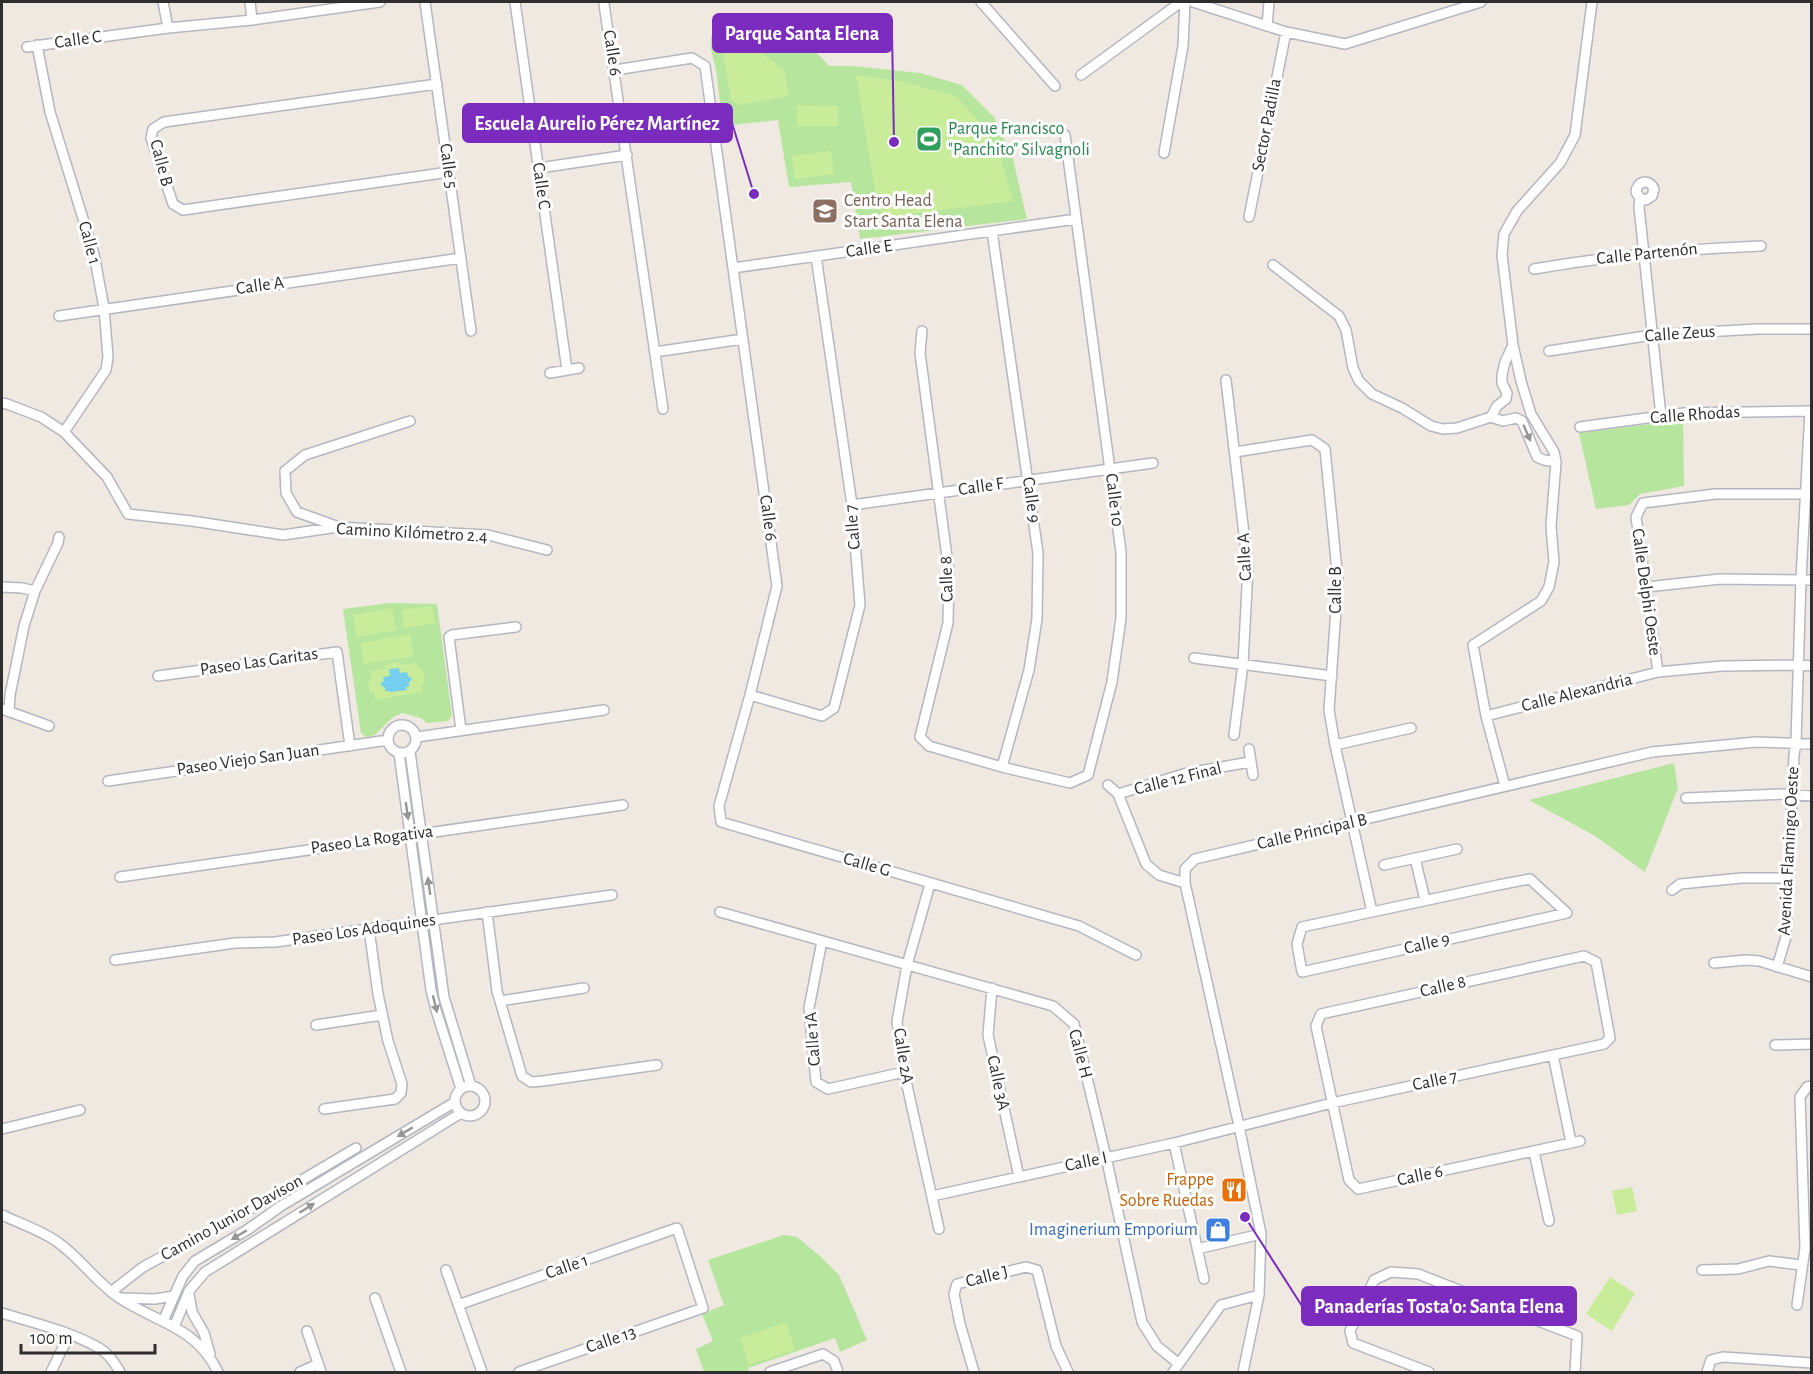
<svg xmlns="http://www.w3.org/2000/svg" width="1813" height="1374" font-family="'Alegreya Sans',sans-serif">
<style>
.green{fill:#b6e59e}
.pitch{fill:#c9ec9a}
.water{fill:#75cff0}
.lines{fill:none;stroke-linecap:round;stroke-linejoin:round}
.minor-casing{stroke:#b4b7c1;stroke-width:12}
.minor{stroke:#fff;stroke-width:9}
.oneway{fill:#969696}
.labels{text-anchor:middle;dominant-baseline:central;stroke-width:6;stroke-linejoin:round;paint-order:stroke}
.street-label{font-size:18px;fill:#2e2e2e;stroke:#fff}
.leisure-label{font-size:18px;fill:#27864d;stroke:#fff;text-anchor:start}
.education-label{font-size:18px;fill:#785e54;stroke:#fff;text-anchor:start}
.food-label{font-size:18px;fill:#c56008;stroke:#fff;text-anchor:end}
.shop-label{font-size:18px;fill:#366cbe;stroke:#fff;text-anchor:end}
.leader{fill:none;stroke:#7b2cbf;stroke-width:2}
.callout-dot{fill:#7b2cbf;stroke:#fff;stroke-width:2}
.callout{fill:#7b2cbf;stroke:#7b2cbf;stroke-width:2}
.callout-label{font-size:20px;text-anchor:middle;font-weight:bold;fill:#fff}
</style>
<rect width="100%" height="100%" fill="#efe9e1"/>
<!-- green -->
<path class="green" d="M725,18C764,17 805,37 829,66H852L920,73L962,85L994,117L1013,159L1027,219L860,239L851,182L789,187L778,120L723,126L716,69L711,49V36Z
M1683,420L1684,486L1640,494L1629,505L1596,509L1579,433Z
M390,603L437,604L452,716L448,721L427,723L421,718L403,713L393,717L375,735L366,737L361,733L343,609Z
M1674,763L1678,788L1645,872L1595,836L1529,800Z
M784,1235L797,1237L821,1257L839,1275L867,1340L840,1352L835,1338L748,1368L749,1372H704L696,1349L713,1341L702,1314L724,1305L708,1260Z"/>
<!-- pitch -->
<path class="pitch" d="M751,45L784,70L789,96L737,105L731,99L722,49Z
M856,75L900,81L956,96L983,126L999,152L1013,201L886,217L878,209Z
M797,105L838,106V126H797Z
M831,151L834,174L795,179L792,156Z
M432,606L435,623L404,628L402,610Z
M392,608L396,630L357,637L353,615Z
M410,634L414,656L364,664L361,643Z
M400,662L401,665L417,662L418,669H422L425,683L421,684L422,692L375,700L374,692L370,693L368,681L371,680L370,671L385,668L384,665Z
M1632,1187L1637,1211L1617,1215L1612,1191Z
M1610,1277L1635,1293L1612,1331L1586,1314Z
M786,1322L795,1350L749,1365L740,1338Z"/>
<!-- water -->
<path class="water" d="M399,668L400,673L407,672L408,676L412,678L411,681L409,682V687H406L407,690L390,692L389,691H385V687L381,686V683L384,681L383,677L390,676L389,669Z"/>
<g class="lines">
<defs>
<path id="minor" d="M163,2L168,28
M250,2L252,20
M425,2L471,331
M515,2L567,370
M981,2L1055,86
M1193,2L1286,32L1345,44L1481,2
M604,4L663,409
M1267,26L1269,2
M37,45L50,112L94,254L104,308L108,357L106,370L64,432
M27,47L168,28L252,20L380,2
M615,70L692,58L705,66L777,586L750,695L719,806L721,822L1079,926L1136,955
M1081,75L1181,2
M437,84L164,122L153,129L151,138L173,204L183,210L449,172
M1164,153L1183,46L1185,2
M539,168L627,155
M1640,198L1646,200L1652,196L1654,189C1649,178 1637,181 1636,192L1640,198L1639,207L1661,416
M1249,217L1286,32
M992,231L1038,553L1037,619L1029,670L1002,767
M1273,265L1339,316L1346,330L1353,368L1359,381L1372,394L1402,408L1431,426L1443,429L1457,428L1491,417L1503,421L1516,418L1522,421L1537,457L1544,460L1556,462
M733,268L1076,219
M1534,269C1609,256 1685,249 1761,246
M59,316L461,258
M922,331L920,353L949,572L948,623L920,737L929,746L1002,767L1070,783L1088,775L1112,682L1121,618V552L1065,135
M1549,351L1652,335L1758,329H1811
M655,352L743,339
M550,373L579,368
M1226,380L1248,568L1243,664L1234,735
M2,403L7,404L41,417L64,432L107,477L128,514L192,521L283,535L338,527L488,535L547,550
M1491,417L1497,406L1506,399L1507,393L1502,383V375L1505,362L1513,345
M1580,427L1684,413L1812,411
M1235,452L1312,440L1325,449L1338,581L1329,710L1335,745L1372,912
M852,505L1153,463
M336,526L297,512L286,493L285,471L305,455L410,421
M2,587L22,588L35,591
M1647,587L1720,579L1812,580
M1194,658L1332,676
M1658,672L1636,517L1643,503L1715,494H1810
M158,676L337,652L350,746
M750,695L822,716L834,708L860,605L852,505L816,256
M2,709L49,726
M9,712L10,695L24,626L35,591L58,543L59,537
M1486,716L1658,672L1722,666L1799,665L1812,666
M388 739a14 14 0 1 1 28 0a14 14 0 1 1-28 0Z
M461,730L449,637L452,635L516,627
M417,737L604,710
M1335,745L1411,728
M1249,749L1253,775
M410,752L444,997L471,1086
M399,753L431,990L436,1010L461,1089
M108,781L388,740
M1108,785L1118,794L1146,864L1159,875L1185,883
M1505,786L1486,716L1473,645L1541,601L1549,587L1554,562L1551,526L1556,462L1554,452L1531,414L1521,381L1513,345L1502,255L1504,234L1517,211L1560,163L1575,135L1592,2
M1118,794L1187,773L1250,762
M1686,798L1783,794L1812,796
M1415,858L1425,900
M1384,865L1457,849
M120,877L623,805
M1530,879L1567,913L1302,972L1297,944L1302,927L1498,885Z
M930,884L907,965L897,1022L904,1072L939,1229
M1672,890L1680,884L1742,878H1789
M487,912L497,991L522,1076L531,1082L543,1081L657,1065
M720,912L1053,1006L1074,1024L1106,1157L1142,1322L1157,1346L1179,1364
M822,941L809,1008L816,1082L828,1089L904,1072
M115,960L235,943L275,942L612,895
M1714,963L1746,960L1759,961L1812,977
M1777,967L1786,937L1794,755L1796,742L1801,579L1810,411
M992,988L988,1035L1019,1177
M500,1001L584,988
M316,1025L382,1015
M1775,1045L1812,1044
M1553,1055L1571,1142
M455 1101a15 15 0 1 1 30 0a15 15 0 1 1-30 0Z
M324,1109L395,1099L401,1093L402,1084L388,1041L378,994L369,929
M2,1129L80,1110
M1174,1143L1204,1279
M1534,1152L1549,1221
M932,1196L1174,1143L1332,1103L1604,1044L1610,1038L1596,962L1584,956L1321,1014L1316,1026L1349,1180L1358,1189L1580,1141
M2,1215C19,1223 40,1230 56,1241C80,1257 96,1283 121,1299C160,1324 196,1327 218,1372
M1197,1249L1261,1234
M446,1270L482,1372
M1702,1270L1738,1269L1769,1261L1801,1265
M111,1292L143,1267L280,1193L356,1148
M189,1294L192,1312L204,1333L210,1354
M123,1298L155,1299L174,1296
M375,1298L401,1372
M458,1305L677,1228L703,1308L519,1372
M1797,1305L1805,1248L1800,1097L1807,1087L1812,1086
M2,1313C33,1323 70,1331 99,1348C108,1353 115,1363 120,1372
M163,1321L183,1276L195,1261L247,1230L281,1206L455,1102
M174,1327L189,1291L205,1272L461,1113
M307,1331L321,1372
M51,1372L69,1335
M300,1372L318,1364
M770,1372L823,1354L834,1361L838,1372
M974,1372L960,1324L954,1294L957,1284L1026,1267L1037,1270L1056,1346L1068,1372
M1173,1372L1221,1305L1259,1295
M1243,1372L1259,1295L1261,1234L1239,1126L1185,883V869L1195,859L1652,752L1756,742L1812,744
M1429,1372L1353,1343L1350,1331L1374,1280L1391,1272L1418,1274L1577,1336L1575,1372
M1707,1372L1711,1360L1723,1357L1812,1363"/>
</defs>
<!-- minor casing -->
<use href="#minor" class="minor-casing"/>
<!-- minor -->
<use href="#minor" class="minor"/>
</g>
<!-- one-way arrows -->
<defs><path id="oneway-solid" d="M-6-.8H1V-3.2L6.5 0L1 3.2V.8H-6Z" transform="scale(1.5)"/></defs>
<g class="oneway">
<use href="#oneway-solid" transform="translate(1527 433) rotate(66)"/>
<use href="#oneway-solid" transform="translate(407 811) rotate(82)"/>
<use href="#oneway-solid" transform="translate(429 886) rotate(-98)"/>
<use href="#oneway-solid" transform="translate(435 1004) rotate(76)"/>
<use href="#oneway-solid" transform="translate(405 1132) rotate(149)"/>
<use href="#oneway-solid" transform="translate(307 1208) rotate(-32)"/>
<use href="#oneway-solid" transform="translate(239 1235) rotate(149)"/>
</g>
<!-- icons -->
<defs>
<symbol id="stadium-square" viewBox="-11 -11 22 22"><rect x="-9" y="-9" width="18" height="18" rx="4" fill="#2e9e5b" stroke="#fff"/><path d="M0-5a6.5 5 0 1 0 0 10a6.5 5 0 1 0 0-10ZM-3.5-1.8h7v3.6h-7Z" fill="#fff"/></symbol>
<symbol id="school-square" viewBox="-11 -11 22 22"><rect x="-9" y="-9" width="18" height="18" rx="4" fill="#8d6e63" stroke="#fff"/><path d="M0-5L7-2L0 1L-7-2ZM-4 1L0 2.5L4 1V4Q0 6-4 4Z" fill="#fff"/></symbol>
<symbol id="restaurant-square" viewBox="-11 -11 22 22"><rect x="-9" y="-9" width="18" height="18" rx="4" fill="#e8710a" stroke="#fff"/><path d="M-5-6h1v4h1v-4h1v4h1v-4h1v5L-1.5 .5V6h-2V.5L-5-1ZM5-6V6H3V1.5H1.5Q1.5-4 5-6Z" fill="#fff"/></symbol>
<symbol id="shop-square" viewBox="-11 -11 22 22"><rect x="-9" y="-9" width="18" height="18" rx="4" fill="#3f7fe0" stroke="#fff"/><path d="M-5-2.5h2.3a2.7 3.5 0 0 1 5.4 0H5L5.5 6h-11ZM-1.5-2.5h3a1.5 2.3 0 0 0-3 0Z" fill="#fff"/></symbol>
</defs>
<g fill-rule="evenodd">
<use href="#stadium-square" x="914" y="124" width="30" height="30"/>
<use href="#school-square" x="810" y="196" width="30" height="30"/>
<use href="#restaurant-square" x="1219" y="1175" width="30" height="30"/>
<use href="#shop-square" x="1203" y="1215" width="30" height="30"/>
</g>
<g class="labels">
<!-- street labels -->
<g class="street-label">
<text transform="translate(78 40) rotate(-8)">Calle C</text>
<text transform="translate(612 53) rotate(81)">Calle 6</text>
<text transform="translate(1267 125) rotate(-79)">Sector Padilla</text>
<text transform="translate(161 163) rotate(75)">Calle B</text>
<text transform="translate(448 166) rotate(82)">Calle 5</text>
<text transform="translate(541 186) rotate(82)">Calle C</text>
<text transform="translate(89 243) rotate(75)">Calle 1</text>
<text transform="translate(869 249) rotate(-8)">Calle E</text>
<text transform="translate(1647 254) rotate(-6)">Calle Partenón</text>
<text transform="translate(260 286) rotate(-8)">Calle A</text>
<text transform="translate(1680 334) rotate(-4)">Calle Zeus</text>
<text transform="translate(1695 415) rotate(-4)">Calle Rhodas</text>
<text transform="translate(981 487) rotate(-8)">Calle F</text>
<text transform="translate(1031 500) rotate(82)">Calle 9</text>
<text transform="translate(1114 500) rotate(83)">Calle 10</text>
<text transform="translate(768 518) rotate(82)">Calle 6</text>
<text transform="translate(853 527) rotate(-95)">Calle 7</text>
<text transform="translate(412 533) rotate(3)">Camino Kilómetro 2.4</text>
<text transform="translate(1245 557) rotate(-93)">Calle A</text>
<text transform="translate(947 579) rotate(-92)">Calle 8</text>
<text transform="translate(1336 590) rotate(-90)">Calle B</text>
<text transform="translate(1646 592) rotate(82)">Calle Delphi Oeste</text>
<text transform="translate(259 662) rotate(-8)">Paseo Las Garitas</text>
<text transform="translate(1577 693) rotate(-14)">Calle Alexandria</text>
<text transform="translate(248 760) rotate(-8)">Paseo Viejo San Juan</text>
<text transform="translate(1178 779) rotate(-14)">Calle 12 Final</text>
<text transform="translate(1312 832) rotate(-13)">Calle Principal B</text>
<text transform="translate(372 840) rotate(-8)">Paseo La Rogativa</text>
<text transform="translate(1789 851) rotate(-87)">Avenida Flamingo Oeste</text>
<text transform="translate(867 865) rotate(16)">Calle G</text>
<text transform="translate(364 930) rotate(-8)">Paseo Los Adoquines</text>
<text transform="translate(1427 944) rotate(-13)">Calle 9</text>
<text transform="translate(1443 987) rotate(-13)">Calle 8</text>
<text transform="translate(813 1039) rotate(-94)">Calle 1A</text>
<text transform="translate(1080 1054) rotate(75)">Calle H</text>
<text transform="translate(903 1056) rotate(81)">Calle 2A</text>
<text transform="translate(1435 1081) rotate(-12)">Calle 7</text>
<text transform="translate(998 1083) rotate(78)">Calle 3A</text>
<text transform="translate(1086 1162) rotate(-12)">Calle I</text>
<text transform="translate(1420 1176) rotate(-12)">Calle 6</text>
<text transform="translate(232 1218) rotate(-29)">Camino Junior Davison</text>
<text transform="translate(567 1267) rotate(-19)">Calle 1</text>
<text transform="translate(987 1277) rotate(-14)">Calle J</text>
<text transform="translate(611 1340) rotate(-19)">Calle 13</text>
</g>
<!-- leisure labels -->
<g class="leisure-label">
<text x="948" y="129">Parque Francisco<tspan x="948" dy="21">"Panchito" Silvagnoli</tspan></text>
</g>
<!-- education labels -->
<g class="education-label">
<text x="844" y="201">Centro Head<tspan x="844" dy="21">Start Santa Elena</tspan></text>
</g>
<!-- food labels -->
<g class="food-label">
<text x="1214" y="1180">Frappe<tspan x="1214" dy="21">Sobre Ruedas</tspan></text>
</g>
<!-- shop labels -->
<g class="shop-label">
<text x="1198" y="1230">Imaginerium Emporium</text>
</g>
</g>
<!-- callouts -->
<path class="leader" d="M894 142L892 33M754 194L732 123M1245 1217L1302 1306"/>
<g class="callout-dot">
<circle cx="894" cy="142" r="6"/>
<circle cx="754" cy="194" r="6"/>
<circle cx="1245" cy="1217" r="6"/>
</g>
<g class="callout">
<rect x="713" y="14" width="179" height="38" rx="6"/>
<rect x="463" y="104" width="269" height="38" rx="6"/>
<rect x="1302" y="1287" width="274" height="38" rx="6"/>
</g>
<g class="callout-label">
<text x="802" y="40">Parque Santa Elena</text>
<text x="597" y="130">Escuela Aurelio Pérez Martínez</text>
<text x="1439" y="1313">Panaderías Tosta'o: Santa Elena</text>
</g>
<!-- border -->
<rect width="1813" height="1374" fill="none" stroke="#2e2e2e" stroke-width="6"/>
<!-- scale -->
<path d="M21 1344v9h134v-9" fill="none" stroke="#2e2e2e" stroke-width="3"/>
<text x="30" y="1344" font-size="18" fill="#2e2e2e" stroke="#ffffff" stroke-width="4.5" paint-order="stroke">100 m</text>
</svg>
